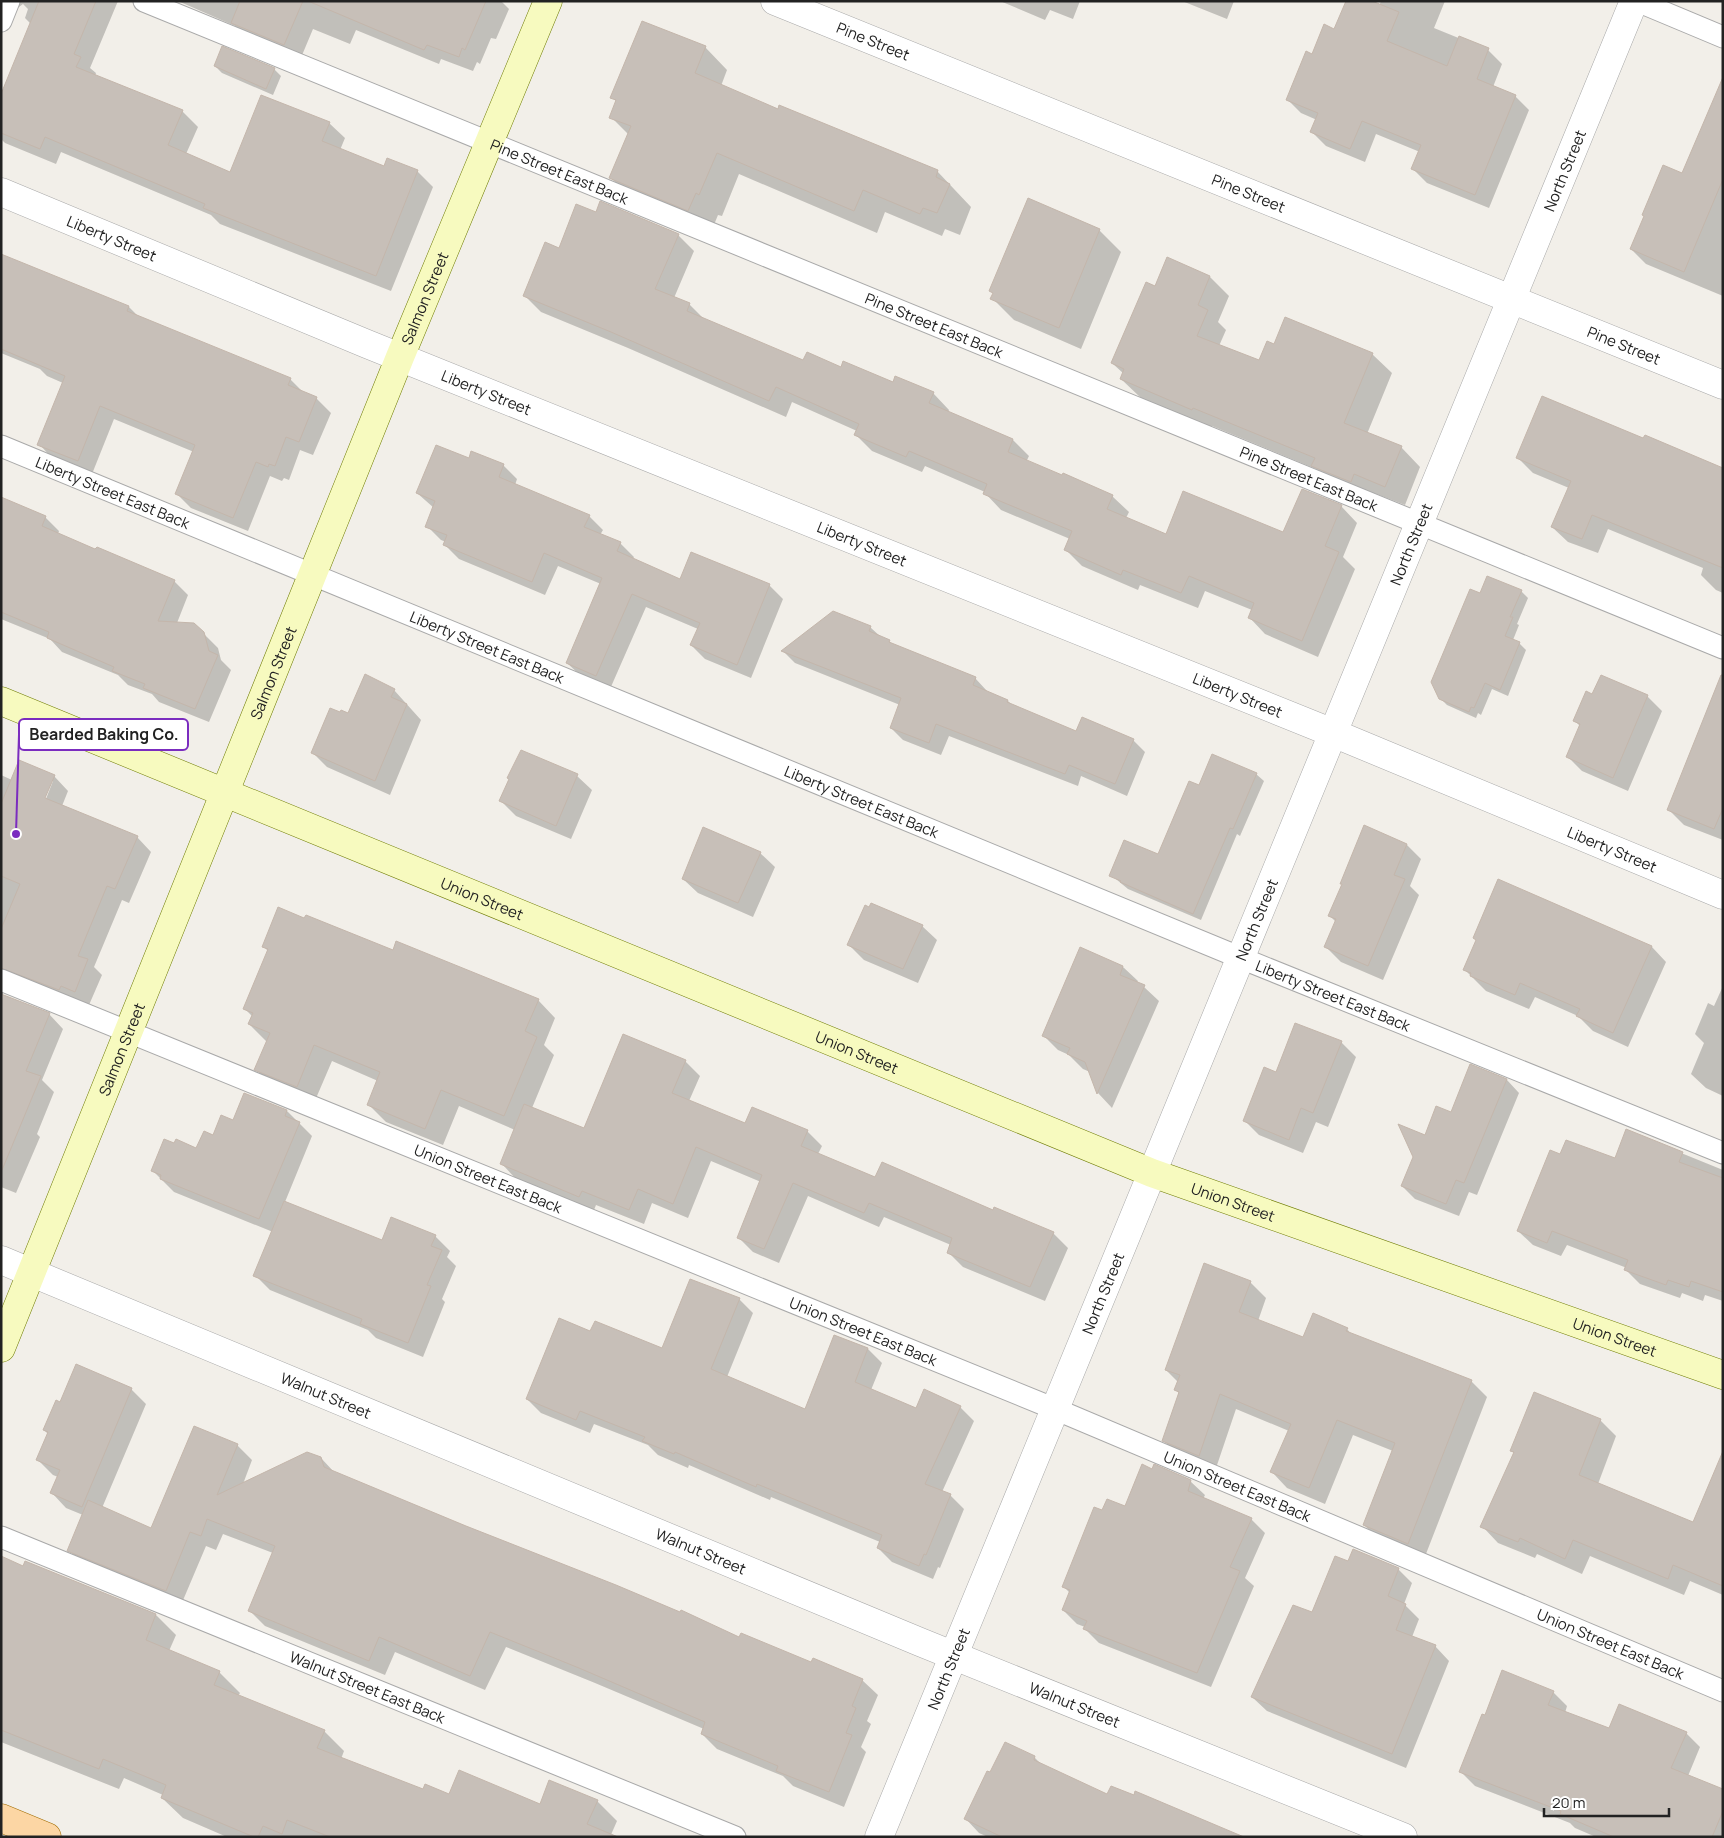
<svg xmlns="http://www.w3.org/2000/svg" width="1724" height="1838" font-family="Manrope,sans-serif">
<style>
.shadow{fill:#0003;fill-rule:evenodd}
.building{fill:#c7bfb8;stroke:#c4b6ab}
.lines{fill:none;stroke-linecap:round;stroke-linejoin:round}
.lane-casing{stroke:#a9a9a9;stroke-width:23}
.street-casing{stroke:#a9a9a9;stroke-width:29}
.secondary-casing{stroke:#707d05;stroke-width:29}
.primary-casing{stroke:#a06b00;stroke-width:29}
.lane{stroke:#fff;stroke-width:21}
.street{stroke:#fff;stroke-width:28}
.secondary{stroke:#f7fabf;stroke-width:28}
.primary{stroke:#fcd6a4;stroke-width:28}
.labels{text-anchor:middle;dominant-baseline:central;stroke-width:5;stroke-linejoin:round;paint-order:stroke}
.street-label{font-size:15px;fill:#222;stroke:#fff}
.leader{fill:none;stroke:#7b2cbf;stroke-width:2}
.callout-dot{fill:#7b2cbf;stroke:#fff;stroke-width:2}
.callout{fill:#fff;stroke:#7b2cbf;stroke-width:2}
.callout-label{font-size:16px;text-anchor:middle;font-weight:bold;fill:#222}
</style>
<rect width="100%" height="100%" fill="#f2efe9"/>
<!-- shadow -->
<path class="shadow" d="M1,1H118L90,68L96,73L95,76L182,111L198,127L186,154L231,173L329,123L345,138L340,150L385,168L388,159L417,171L433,187L391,291L220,224L211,215L61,152L56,164L5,143L1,139V97L31,24L25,18L28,9L23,4L15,10Z
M178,1H501L509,9L496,39L491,38L480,64L477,62L473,71L441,59L439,64L356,30L350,44L313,29L300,60L248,39L235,26Z
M1000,1H1080L1073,19L1050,10L1045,20Z
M1182,1H1234L1227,19Z
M1381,1H1445L1434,28L1488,50L1502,64L1493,87L1515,96L1529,110L1489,208L1427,183L1413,169L1420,152L1376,134L1365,162L1326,146L1312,132L1317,120L1301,113L1287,99L1312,55L1335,30L1379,6Z
M705,47L727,70L721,86L778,110L937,171L971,207L960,235L945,229L942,236L885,212L877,233L739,174L722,216L718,215L711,232L633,200L611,178L629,135L611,117L617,102L612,97Z
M215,66L274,69L281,76L273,95L222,73Z
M1723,136V296L1646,264L1631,249L1682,175Z
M596,213L678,235L694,251L674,298L689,304L705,320L804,362L841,368L933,393L949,410L948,413L1013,440L1029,456L1026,462L1112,496L1129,512L1126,518L1166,536L1284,534L1341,506L1357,523L1343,557L1355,569L1318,657L1265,634L1249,617L1252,610L1205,591L1198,608L1140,585L1138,590L1082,566L1066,550L1070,539L1001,510L985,493V492L925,466L922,472L872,451L856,435L857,431L792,402L786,417L628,348L541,312L525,296L560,250Z
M1099,230L1121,252L1081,349L1014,320L992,298L994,294L991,291Z
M7,258L129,307L138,316L290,379L304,393L317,399L331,413L313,455L300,450L289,480L284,478L282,481L270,476L248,531L191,508L176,493L194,452L114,419L92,474L53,459L39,444L63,383L47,376L40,369L1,353V265Z
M1167,259L1210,277L1229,296L1218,322L1226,330L1219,346L1259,362L1275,346L1372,354L1392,373L1367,434L1401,447L1420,467L1405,505L1374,493L1370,500L1332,485L1316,469L1212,426V428L1141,398L1121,379L1124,374L1112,363L1155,287Z
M1644,440L1723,470V593L1716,590L1701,575L1703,568L1608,529L1598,553L1568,542L1552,527L1569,488L1533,473L1518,458Z
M469,460L503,465L517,479L515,485L589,516L603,530L600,535L620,543L634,557L633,559L681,580L692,553L769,585L783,599L751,678L705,659L691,645L698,629L646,607L610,689L581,676L567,663L601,584L558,566L545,595L459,559L445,545L446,542L441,540L427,526L434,508L417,493Z
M1,498L45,517L59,531L58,534L96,551L174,581L188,595L177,623L203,633L218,648L221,660L231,670L209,722L159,702L152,694L128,685L118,675L62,652L50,639L1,619Z
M1521,591L1528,598L1517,624L1519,625L1513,640L1519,643L1526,650L1508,696L1492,689L1481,715L1478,713L1476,718L1447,705L1440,698Z
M870,627L882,638L889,641L894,646L975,678L987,691V692L1008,701L1012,705L1077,733L1133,740L1145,752L1127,796L1081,776L1078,786L949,736L941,755L903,740L891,728L900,705L795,663L783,651Z
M394,690L421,720L390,795L327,767L312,752L341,714H349Z
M1593,695L1647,696L1662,711L1628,791L1582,771L1567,756L1580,726L1575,721Z
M1723,719V840L1684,825L1668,809Z
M1256,774L1264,781L1240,836L1237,834L1201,920L1128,889L1111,875L1158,855L1199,787Z
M1,775L12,780L54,776L68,791L62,806L137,837L151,852L129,903L122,900L94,967L102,975L89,1005L3,990V995L49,1014L63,1029L42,1080L54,1092L37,1134L40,1137L16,1193L1,1187ZM51,781H53L44,804L42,803Z
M577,776L592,790L571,839L516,816L501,801Z
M1365,827L1407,845L1421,859L1410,886L1419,895L1383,980L1341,962L1326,947L1336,922L1330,916L1343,885L1341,883Z
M760,853L775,867L753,917L698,893L683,879Z
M1499,881L1652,947L1666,962L1628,1047L1593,1031L1578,1016L1535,997L1529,1009L1486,991L1465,970Z
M305,919L393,951L538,1000L555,1018L544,1045L554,1055L532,1108L585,1130L685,1061L700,1076L689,1101L745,1125L807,1131L822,1146L818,1154L876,1178L993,1212L1053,1233L1068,1248L1045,1301L963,1267L948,1252L951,1245L884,1217L879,1227L808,1196L779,1263L753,1252L738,1237L761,1182L711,1161L688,1218L652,1203L644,1224L596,1205L594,1210L516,1179L502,1164L515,1130L459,1106L443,1145L386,1122L369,1105L378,1081L332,1061L314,1103L273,1087L256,1069L267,1042L249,1024L252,1016L245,1009L269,952L263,946Z
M922,926L937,940L918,983L864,960L849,945Z
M1123,967L1138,981L1137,983L1144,987L1159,1001L1112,1108L1098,1093L1090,1072L1083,1069L1069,1055L1058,1050L1044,1036Z
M1723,986V1096L1706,1088L1691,1074L1704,1043L1695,1034L1708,1003L1714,1006Z
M1341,1042L1356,1057L1328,1127L1316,1122L1303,1153L1259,1135L1244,1120L1276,1074Z
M1470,1066L1507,1080L1519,1093L1477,1195L1469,1192L1459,1216L1415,1199L1402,1186L1426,1136L1451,1114Z
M245,1094L287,1111L312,1136L285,1202L382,1242L435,1236L450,1251L447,1257L456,1266L442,1299L445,1302L423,1357L376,1338L368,1330L270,1290L255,1275L273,1232L174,1192L152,1170L175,1144L197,1149L234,1121Z
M1627,1131L1723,1170V1301L1705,1295L1703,1301L1682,1293L1680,1298L1640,1284L1626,1270L1627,1268L1567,1245L1561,1256L1533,1245L1518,1231L1561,1155L1615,1160Z
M1250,1282L1266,1298L1258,1321L1304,1339L1347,1329L1352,1335L1471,1381L1487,1397L1424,1559L1380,1541L1364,1525L1393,1451L1353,1435L1325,1504L1287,1488L1272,1472L1289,1431L1236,1409L1215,1471L1179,1456L1163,1440L1179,1393L1176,1390L1178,1382L1166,1370Z
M739,1299L753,1313L727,1377L805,1411L835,1336L868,1349L882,1363L871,1390L917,1409L960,1407L974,1421L942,1492L950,1495L964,1509L940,1568L938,1567L933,1579L892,1562L878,1548L880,1542L771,1497L770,1500L689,1465L688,1468L658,1455L648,1445L594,1424L590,1433L541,1413L527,1399L591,1333L663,1350Z
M131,1389L146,1404L102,1508L152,1530L237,1445L252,1460L243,1484L321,1458L334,1472L739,1639L862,1680L878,1695L867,1721L871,1724L861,1747L866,1752L844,1807L793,1786L783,1776L717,1749L702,1734L704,1729L595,1683L506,1647L485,1690L395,1652L385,1675L265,1626L250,1611L273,1553L223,1534L216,1550L206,1546L181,1605L84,1565L69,1550L83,1515L66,1508L52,1493L58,1477L53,1475L38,1460L48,1434L44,1430L61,1403Z
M1600,1420L1616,1436L1598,1484L1693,1524L1723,1460V1595L1690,1581L1684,1595L1590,1556L1582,1574L1537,1554L1535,1558L1498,1543L1482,1526L1514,1454L1512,1451Z
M1190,1481L1205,1495L1203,1499L1251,1519L1265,1533L1245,1578L1254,1586L1211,1687L1099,1643L1085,1629V1627L1077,1624L1063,1610L1070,1593L1063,1586L1103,1512L1126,1508Z
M1,1563L24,1567L25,1563L156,1615L176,1635L169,1651L219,1672L240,1693L238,1696L324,1731L344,1751L341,1759L423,1790L450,1795L541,1805L597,1801L617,1821L610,1837H227L183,1818L162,1798L163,1795L124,1778L119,1789L1,1742Z
M1349,1563L1398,1569L1412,1583L1404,1604L1419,1619L1412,1637L1435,1646L1449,1661L1406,1768L1267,1711L1252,1697Z
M1553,1692L1567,1706L1565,1713L1610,1729L1686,1733L1700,1747L1688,1776L1723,1791V1837H1596L1575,1828L1570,1823L1475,1786L1461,1772L1486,1717Z
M1034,1757L1042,1765L1108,1796L1233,1837H988L979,1833L966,1819L991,1774Z"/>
<!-- building -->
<path class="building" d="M39,1H96L74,54L81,57L76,67L183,110L168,145L230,172L261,95L330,122L322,141L384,166L387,158L418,170L376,276L203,208L205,204L45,137L40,149L1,133V94Z
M240,1H303L284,45L231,23Z
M308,1H486L465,50L462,48L459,57L427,45L424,50Z
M1346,1H1372L1399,12L1387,41L1447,66L1459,36L1489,48L1477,79L1516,95L1475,195L1411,169L1421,145L1362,121L1350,149L1310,132L1318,113L1286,100L1306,51L1312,54L1324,24L1334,29Z
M642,21L706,46L695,73L778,109L779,105L938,170L936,177L950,184L937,213L923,208L920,214L863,190L854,211L717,153L699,195L696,193L688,211L609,178L631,126L609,118L616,100L610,98Z
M222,46L275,68L266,89L214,66Z
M1723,77V179L1684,272L1630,249L1644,216L1642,215L1663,165L1682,173Z
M1028,198L1100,229L1059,328L990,299L993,293L989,291Z
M600,201L679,234L655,289L690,303L687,311L803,360L807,352L841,367L843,361L893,382L895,376L934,392L929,403L1013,439L1008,452L1062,475L1063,473L1113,495L1107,509L1166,534L1183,491L1283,532L1302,489L1342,505L1325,546L1339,552L1302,641L1248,618L1254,603L1189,576L1181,593L1123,570L1121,575L1064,550L1072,531L983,494L987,484L909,451L906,457L854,435L859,424L776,387L769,401L611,332L523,296L545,242L559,248L576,204L596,212Z
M1,254L129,306L127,311L291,378L288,385L317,397L299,442L286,437L275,466L269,464L268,467L256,462L233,518L175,494L195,445L100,406L78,461L37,445L65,376L1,349Z
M1167,257L1210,276L1198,305L1208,310L1197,336L1259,360L1267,341L1274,344L1285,317L1373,353L1344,423L1402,446L1385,487L1354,474L1351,482L1311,466L1315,458L1193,408L1192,410L1120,379L1124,369L1111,363L1146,282L1155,286Z
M1542,396L1643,438L1645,435L1723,468V568L1592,515L1582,539L1551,527L1571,481L1516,458Z
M436,445L469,458L471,451L504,464L499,477L590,515L584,527L621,542L617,551L680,579L691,552L770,584L737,665L690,645L700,623L632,594L596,676L566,663L602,578L544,553L532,582L443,545L447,535L425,527L435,501L416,493Z
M1,497L46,516L42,526L95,549L97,547L175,580L158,621L194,623L204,632L209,651L218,655L195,709L143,688L145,684L112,671L114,667L47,638L49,632L1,612Z
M1487,576L1522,590L1510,617H1513L1505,636L1520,642L1500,690L1485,683L1474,708L1471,707L1469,712L1439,699L1431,682L1470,589L1480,593Z
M833,611L871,626L869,631L890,640L889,642L976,677L973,685L1008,700L1007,702L1076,731L1082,717L1134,739L1115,784L1069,765L1065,774L936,724L929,743L890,728L901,698L781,651Z
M365,674L395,689L391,697L407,704L375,781L311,753L330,708L340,712L341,710L348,713Z
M1601,675L1648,695L1613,778L1566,757L1580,724L1573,721L1586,691L1592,694Z
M1721,675H1723V808L1714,829L1667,810Z
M521,750L578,774L556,826L499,801L509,779L507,778Z
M1212,754L1257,773L1233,829L1230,828L1193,914L1120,882L1121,881L1109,876L1124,840L1158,854L1189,781L1199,785Z
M19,760L55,775L45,798L138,836L115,889L107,886L78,956L88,959L75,992L61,986L59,990L1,968V929L20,884L1,876V804Z
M1364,825L1407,844L1394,875L1405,879L1368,966L1324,947L1336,919L1328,916L1342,884H1340Z
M703,827L761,852L738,903L682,879Z
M1498,879L1652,946L1613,1033L1576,1016L1580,1009L1520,983L1515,995L1470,976L1471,973L1463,970L1476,940L1473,938Z
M871,903L923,925L903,969L847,945L865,905L869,907Z
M278,907L304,918L306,915L393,950L396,941L539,999L525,1031L537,1037L504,1116L441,1090L425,1129L367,1105L380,1072L314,1045L297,1087L254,1070L270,1033L248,1024L253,1013L243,1009L268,949L262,947Z
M1080,947L1123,966L1120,975L1145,985L1097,1094L1085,1062L1067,1054L1070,1048L1042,1036Z
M1,994L50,1013L26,1071L41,1076L2,1170Z
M1295,1023L1342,1041L1313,1113L1301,1108L1289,1140L1243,1121L1264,1067L1276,1072Z
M623,1034L686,1060L672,1093L745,1123L752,1107L808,1130L801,1146L875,1177L882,1162L993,1210L994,1207L1054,1232L1030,1287L947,1253L952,1238L869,1203L864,1213L793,1183L764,1249L737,1238L762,1175L696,1147L673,1204L638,1189L629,1210L582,1191L579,1197L500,1164L524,1104L584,1128Z
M1470,1064L1507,1079L1464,1183L1456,1180L1446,1204L1401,1186L1413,1157L1398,1124L1425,1135L1436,1106L1451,1112Z
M244,1093L287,1110L285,1116L300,1122L259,1219L160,1179L161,1175L151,1171L164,1139L174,1143L176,1139L196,1148L204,1131L213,1135L221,1115L233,1120Z
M1626,1129L1683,1152L1679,1162L1723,1178V1292L1691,1281L1689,1287L1668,1280L1666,1285L1624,1270L1628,1260L1552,1231L1547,1243L1517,1231L1550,1150L1560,1154L1566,1140L1615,1158Z
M284,1201L382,1240L391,1217L436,1235L431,1246L442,1250L427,1285L431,1286L408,1343L360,1324L362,1319L253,1276Z
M1204,1263L1251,1281L1239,1312L1303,1337L1313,1313L1348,1328L1346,1331L1472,1380L1408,1544L1363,1525L1395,1443L1337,1420L1309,1488L1270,1472L1291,1424L1220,1394L1199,1456L1162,1441L1179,1392L1174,1390L1180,1375L1165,1370Z
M690,1279L740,1298L711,1369L805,1409L834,1335L868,1348L855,1382L916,1408L924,1389L961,1406L925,1484L951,1494L926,1555L924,1554L919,1566L877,1548L882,1535L757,1484L756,1487L675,1452L674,1454L642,1441L645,1437L580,1411L576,1420L526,1399L559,1318L590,1331L595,1321L662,1348Z
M76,1364L132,1388L82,1507L50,1493L60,1470L36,1460L48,1432L43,1430L56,1400L60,1402Z
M1534,1392L1601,1419L1579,1475L1693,1522L1723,1451V1586L1673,1565L1668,1579L1573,1540L1565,1559L1520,1538L1518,1542L1480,1527L1514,1452L1510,1451Z
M194,1426L238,1444L217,1495L307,1452L321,1457L324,1467L466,1526L616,1585L680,1612L681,1610L739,1637L741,1633L811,1662L813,1658L863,1679L852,1706L856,1708L846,1733L852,1735L829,1792L776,1771L778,1766L701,1734L705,1722L579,1668L490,1632L470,1676L379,1637L369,1661L248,1611L275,1546L207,1519L201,1536L190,1532L166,1591L67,1551L88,1500L151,1528Z
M1142,1464L1152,1469L1154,1464L1191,1480L1188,1491L1252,1518L1230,1567L1240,1571L1197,1673L1083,1629L1087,1621L1062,1610L1070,1590L1062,1587L1094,1507L1102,1510L1107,1499L1125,1506Z
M1353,1549L1399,1568L1388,1596L1406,1604L1396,1630L1436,1645L1392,1754L1251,1697L1293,1605L1312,1612L1335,1556L1348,1561Z
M1,1556L23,1566L25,1561L156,1614L146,1640L220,1671L214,1685L325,1730L317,1748L423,1789L425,1784L449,1794L459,1770L540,1804L549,1780L598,1800L587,1824L618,1837H330L287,1820L282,1834L263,1826L258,1837H254L161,1798L166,1785L103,1759L99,1769L1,1730Z
M1502,1670L1554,1691L1548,1705L1609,1728L1619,1704L1687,1732L1671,1768L1723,1789V1811L1712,1837H1614L1560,1814L1561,1811L1459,1772L1482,1714L1485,1715Z
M1005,1742L1035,1756L1034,1760L1107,1794L1111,1786L1134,1795L1135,1791L1244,1837H1002L964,1819L987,1771L990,1772Z"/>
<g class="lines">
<defs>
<g id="lane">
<path id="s1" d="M144,1L1723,648"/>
<path d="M1637,1L1723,37"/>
<path d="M1,21L9,1"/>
<path id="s2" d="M1,446L1241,958L1723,1153"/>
<path id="s3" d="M1,980L1055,1409L1723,1691"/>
<path id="s4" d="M1,1537L735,1837"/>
</g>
<g id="street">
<path id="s5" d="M775,1L1723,385"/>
<path id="s6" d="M1,192L367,344L1333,733L1723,895"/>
<path id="s7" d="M1,1260L920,1642L1403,1837"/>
<path id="s8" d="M879,1837L1634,1"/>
</g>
<g id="secondary">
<path id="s9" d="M1,701L1152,1173L1723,1375"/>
<path id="s10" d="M1,1348L400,357L548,1"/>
</g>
<path id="primary" d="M1,1818L47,1837"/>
</defs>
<!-- lane casing -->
<use href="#lane" class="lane-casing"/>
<!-- street casing -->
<use href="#street" class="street-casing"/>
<!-- secondary casing -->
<use href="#secondary" class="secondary-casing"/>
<!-- primary casing -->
<use href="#primary" class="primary-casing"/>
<!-- lane -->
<use href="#lane" class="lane"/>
<!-- street -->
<use href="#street" class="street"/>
<!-- secondary -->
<use href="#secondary" class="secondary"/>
<!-- primary -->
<use href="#primary" class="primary"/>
</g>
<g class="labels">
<!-- street labels -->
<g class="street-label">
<text stroke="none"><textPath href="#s5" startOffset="106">Pine Street</textPath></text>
<text stroke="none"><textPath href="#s8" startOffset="1802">North Street</textPath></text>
<text stroke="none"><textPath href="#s1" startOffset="449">Pine Street East Back</textPath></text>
<text stroke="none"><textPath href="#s5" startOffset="511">Pine Street</textPath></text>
<text stroke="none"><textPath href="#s6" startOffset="120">Liberty Street</textPath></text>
<text stroke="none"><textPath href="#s10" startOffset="1132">Salmon Street</textPath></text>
<text stroke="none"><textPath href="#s1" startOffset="854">Pine Street East Back</textPath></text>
<text stroke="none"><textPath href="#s5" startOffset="916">Pine Street</textPath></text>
<text stroke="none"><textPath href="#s6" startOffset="525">Liberty Street</textPath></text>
<text stroke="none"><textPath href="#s1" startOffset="1259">Pine Street East Back</textPath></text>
<text stroke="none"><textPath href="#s2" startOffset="121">Liberty Street East Back</textPath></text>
<text stroke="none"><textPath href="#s6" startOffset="930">Liberty Street</textPath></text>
<text stroke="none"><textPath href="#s8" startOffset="1398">North Street</textPath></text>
<text stroke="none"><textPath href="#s2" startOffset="526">Liberty Street East Back</textPath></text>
<text stroke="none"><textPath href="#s10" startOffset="728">Salmon Street</textPath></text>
<text stroke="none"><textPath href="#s6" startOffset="1335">Liberty Street</textPath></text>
<text stroke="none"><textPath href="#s2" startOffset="931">Liberty Street East Back</textPath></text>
<text stroke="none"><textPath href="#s6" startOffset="1740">Liberty Street</textPath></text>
<text stroke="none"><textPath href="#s9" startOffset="520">Union Street</textPath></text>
<text stroke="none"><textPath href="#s8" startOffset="992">North Street</textPath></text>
<text stroke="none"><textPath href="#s2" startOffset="1441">Liberty Street East Back</textPath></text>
<text stroke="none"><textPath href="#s10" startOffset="322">Salmon Street</textPath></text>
<text stroke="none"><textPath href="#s9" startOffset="925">Union Street</textPath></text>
<text stroke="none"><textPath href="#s3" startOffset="526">Union Street East Back</textPath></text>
<text stroke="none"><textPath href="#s9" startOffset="1330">Union Street</textPath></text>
<text stroke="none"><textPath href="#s8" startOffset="588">North Street</textPath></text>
<text stroke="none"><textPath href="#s3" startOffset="931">Union Street East Back</textPath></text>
<text stroke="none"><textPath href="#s9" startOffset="1735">Union Street</textPath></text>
<text stroke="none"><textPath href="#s7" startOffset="352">Walnut Street</textPath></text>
<text stroke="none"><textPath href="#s3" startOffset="1336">Union Street East Back</textPath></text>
<text stroke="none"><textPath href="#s7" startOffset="758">Walnut Street</textPath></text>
<text stroke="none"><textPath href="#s3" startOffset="1741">Union Street East Back</textPath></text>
<text stroke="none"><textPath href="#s8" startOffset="182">North Street</textPath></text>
<text stroke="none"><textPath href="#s4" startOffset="396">Walnut Street East Back</textPath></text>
<text stroke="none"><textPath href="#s7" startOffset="1162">Walnut Street</textPath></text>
</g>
</g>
<!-- callouts -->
<path class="leader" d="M16 834L19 734"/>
<circle class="callout-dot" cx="16" cy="834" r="5"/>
<rect class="callout" x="19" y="719" width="169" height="31" rx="5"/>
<g class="callout-label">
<text x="104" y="740">Bearded Baking Co.</text>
</g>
<!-- border -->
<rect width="1724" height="1838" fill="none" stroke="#222222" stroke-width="5"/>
<!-- scale -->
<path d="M1544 1808v8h125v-8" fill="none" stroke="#222222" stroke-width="2.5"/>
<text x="1552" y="1808" font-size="15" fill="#222222" stroke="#ffffff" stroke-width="4" paint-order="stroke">20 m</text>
</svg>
